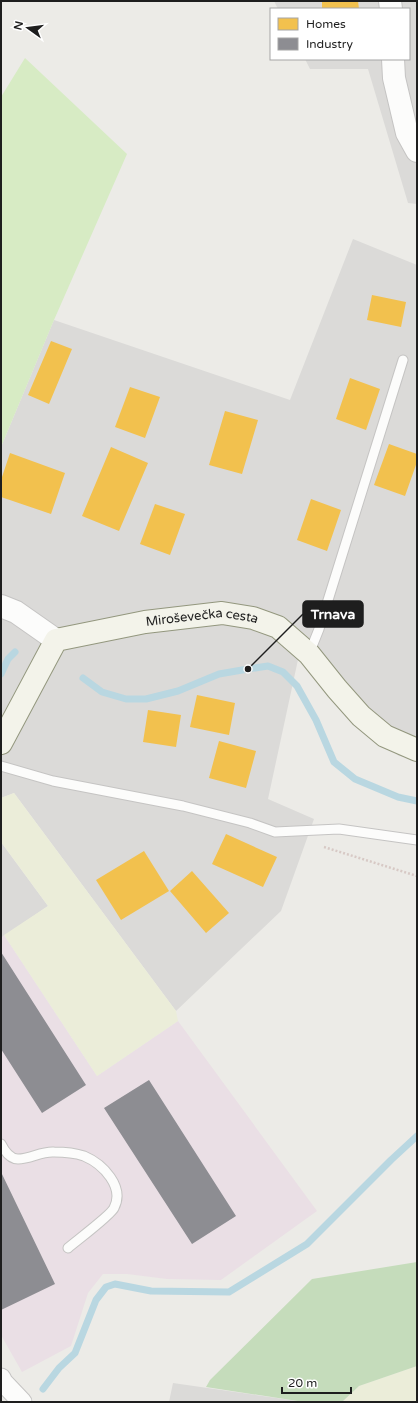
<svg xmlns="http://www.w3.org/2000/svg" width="418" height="1403" font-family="'Varela Round',sans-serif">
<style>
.residential{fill:#dbdad8}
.industrial{fill:#eadfe5}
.farmland{fill:#ebedd9}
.grass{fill:#d7ebc4}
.forest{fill:#c5dcbb}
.homes{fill:#f2c14e}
.industry{fill:#8d8d92}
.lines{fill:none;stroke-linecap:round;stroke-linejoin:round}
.stream{stroke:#b9d7e1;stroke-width:7}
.service-casing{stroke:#c5c4c3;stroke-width:11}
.minor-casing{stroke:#c5c4c3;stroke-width:21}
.tertiary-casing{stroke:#c5c4c3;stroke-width:24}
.secondary-casing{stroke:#93977e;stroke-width:24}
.path{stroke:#d7c9c5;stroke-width:2.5;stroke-dasharray:2 2;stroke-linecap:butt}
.service{stroke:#fcfcfb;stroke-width:9}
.minor{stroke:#fcfcfb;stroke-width:19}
.tertiary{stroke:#fcfcfb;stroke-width:22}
.secondary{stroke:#f3f3ea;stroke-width:22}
.labels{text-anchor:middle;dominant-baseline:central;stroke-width:4;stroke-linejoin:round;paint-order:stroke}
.street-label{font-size:13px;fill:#1e1e1e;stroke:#fff}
.leader{fill:none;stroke:#1e1e1e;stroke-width:1.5}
.callout-dot{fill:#1e1e1e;stroke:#fff;stroke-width:1.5}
.callout{fill:#1e1e1e;stroke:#1e1e1e;stroke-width:1.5}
.callout-label{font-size:14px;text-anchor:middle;font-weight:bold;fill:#fff}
</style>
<rect width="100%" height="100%" fill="#ecebe7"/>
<!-- residential -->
<path class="residential" d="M274,1H417V204L408,203L368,69H310L305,59H409V9H278Z
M353,239L417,265V759L399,756L352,722L299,655L268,799L314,819L281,911L176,1011L14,793L1,798V447L54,320L290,400Z
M1,842L48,906L1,938Z
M173,1383L304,1402H169Z"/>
<!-- industrial -->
<path class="industrial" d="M4,935L97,1076L178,1021L317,1211L221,1280L167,1279L127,1274H103L88,1293L71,1346L22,1372L1,1335V938Z"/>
<!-- farmland -->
<path class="farmland" d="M14,793L176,1011L178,1021L97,1076L4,935L48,906L1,842V798Z
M417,1366V1402H342L359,1386Z"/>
<!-- grass -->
<path class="grass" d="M25,58L127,154L54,320L1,447V97Z"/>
<!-- forest -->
<path class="forest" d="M417,1262V1366L359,1386L342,1402H304L206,1387L210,1380L312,1279Z"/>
<!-- homes -->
<path class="homes" d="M358,1L359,9H322V2Z
M372,295L406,302L401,327L367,320Z
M51,341L72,349L49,404L28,395Z
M350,378L380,389L366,430L336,419Z
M130,387L160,397L145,438L115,427Z
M225,411L258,420L242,474L209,465Z
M389,444L417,454V462L405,496L374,485Z
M111,447L148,463L119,531L82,516Z
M10,453L65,473L51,514L1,497V480Z
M311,499L341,510L327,551L297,540Z
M155,504L185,514L170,555L140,544Z
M197,695L235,703L229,735L190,727Z
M148,710L181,715L176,747L143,742Z
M219,741L256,751L246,788L209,778Z
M226,834L277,857L263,887L212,864Z
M144,851L169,891L121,920L96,880Z
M192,871L229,913L206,933L170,891Z"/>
<!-- industry -->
<path class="industry" d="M1,952L86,1085L42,1113L1,1049Z
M149,1080L236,1216L192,1244L104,1108Z
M1,1172L55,1284L1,1310Z"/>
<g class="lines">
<!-- stream -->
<path class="stream" d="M1,674L8,659L15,652
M83,678L102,692L126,699H146L178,691L219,674L248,669L268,666L283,672L297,686L316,720L334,762L355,779L398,797L417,801
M43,1389L59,1368L75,1353L96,1300L106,1287L115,1284L151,1291L229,1292L307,1244L391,1160L417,1136"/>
<defs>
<path id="service" d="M309,654L319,629L403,360
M1,766L53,781L183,806L250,823L275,832L339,829L417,840
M1,1144C4,1150 10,1159 18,1159C30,1159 42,1151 54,1152C64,1152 75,1153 84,1156C103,1164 125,1187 114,1208C111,1215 76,1241 68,1248"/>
<path id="minor" d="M1,1378L3,1382L22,1402"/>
<path id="tertiary" d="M390,1L391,9
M393,59L394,78L407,133L417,151
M1,606L16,612L56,640"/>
<g id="secondary">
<path id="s1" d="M1,743L56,640L145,622L222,613L253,618L278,627L309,654L337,689L361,716L385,736L417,750"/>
</g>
</defs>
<!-- service casing -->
<use href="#service" class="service-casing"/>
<!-- minor casing -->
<use href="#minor" class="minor-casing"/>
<!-- tertiary casing -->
<use href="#tertiary" class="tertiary-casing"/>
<!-- secondary casing -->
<use href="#secondary" class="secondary-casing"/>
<!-- path -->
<path class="path" d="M324,847L417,876"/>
<!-- service -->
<use href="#service" class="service"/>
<!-- minor -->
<use href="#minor" class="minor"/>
<!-- tertiary -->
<use href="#tertiary" class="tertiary"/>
<!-- secondary -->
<use href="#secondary" class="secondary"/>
</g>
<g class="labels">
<!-- street labels -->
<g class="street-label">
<text stroke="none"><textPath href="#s1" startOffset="265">Miroševečka cesta</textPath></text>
</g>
</g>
<!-- callouts -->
<path class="leader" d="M248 669L303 614"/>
<circle class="callout-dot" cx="248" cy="669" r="4"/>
<rect class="callout" x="303" y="601" width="60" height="26" rx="4"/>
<g class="callout-label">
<text x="333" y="619">Trnava</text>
</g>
<!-- border -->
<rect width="418" height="1403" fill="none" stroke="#1e1e1e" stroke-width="4"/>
<!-- legend -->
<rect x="270" y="8" width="140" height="52" fill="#ffffff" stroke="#a5a5a5"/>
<rect x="278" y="18" width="20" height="12" fill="#f2c14e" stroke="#a5a5a5"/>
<text x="306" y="28" font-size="12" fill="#1e1e1e">Homes</text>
<rect x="278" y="38" width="20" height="12" fill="#8d8d92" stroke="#a5a5a5"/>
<text x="306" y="48" font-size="12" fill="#1e1e1e">Industry</text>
<!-- north arrow -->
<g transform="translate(28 28) rotate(284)" stroke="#ffffff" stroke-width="3" paint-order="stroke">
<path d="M0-3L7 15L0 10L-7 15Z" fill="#1e1e1e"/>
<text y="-6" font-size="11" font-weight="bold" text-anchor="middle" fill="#1e1e1e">N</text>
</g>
<!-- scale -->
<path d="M282 1387v6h69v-6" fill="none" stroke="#1e1e1e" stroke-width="2"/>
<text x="288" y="1387" font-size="12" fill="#1e1e1e" stroke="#ffffff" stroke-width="3" paint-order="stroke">20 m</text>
</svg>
